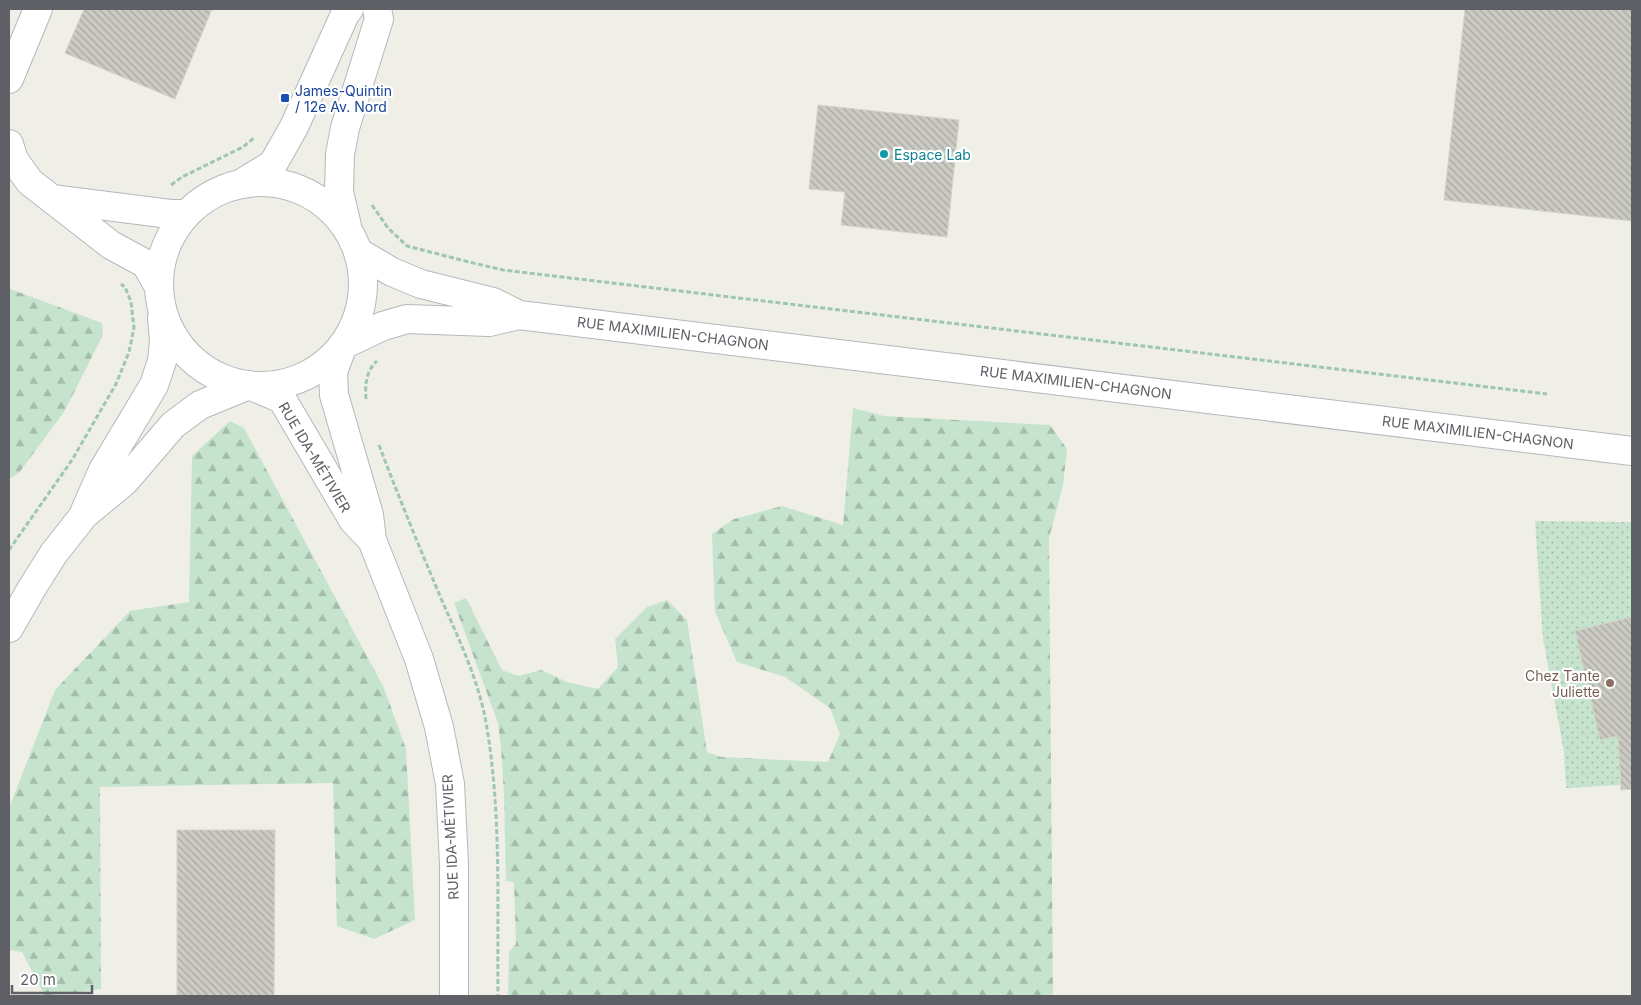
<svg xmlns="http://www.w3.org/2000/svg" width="1641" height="1005" font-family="Inter,sans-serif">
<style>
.forest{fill:url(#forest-firs)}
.park{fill:url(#park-dots)}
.building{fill:url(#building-back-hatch);stroke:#d3d3c6}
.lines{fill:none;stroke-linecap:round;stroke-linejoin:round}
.minor-casing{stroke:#b7b7bc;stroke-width:30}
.path{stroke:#9fc5b3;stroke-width:3;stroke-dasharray:5 2.5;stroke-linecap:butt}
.minor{stroke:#fff;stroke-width:28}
.transit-dot{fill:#1a4fb4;stroke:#fff;stroke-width:2}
.culture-dot{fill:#0f9aa8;stroke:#fff;stroke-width:2}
.education-dot{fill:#8d6e63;stroke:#fff;stroke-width:2}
.labels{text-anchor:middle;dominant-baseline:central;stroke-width:4.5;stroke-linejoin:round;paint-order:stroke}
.transit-label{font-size:14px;fill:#164399;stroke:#fff;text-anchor:start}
.culture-label{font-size:14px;fill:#0d838f;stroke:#fff;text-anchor:start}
.street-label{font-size:14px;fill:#5e6066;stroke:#fff}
.education-label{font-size:14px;fill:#785e54;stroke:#fff;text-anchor:end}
</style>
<defs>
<pattern id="forest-firs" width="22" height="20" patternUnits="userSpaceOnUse" patternTransform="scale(1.25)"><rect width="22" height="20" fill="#c6e4cd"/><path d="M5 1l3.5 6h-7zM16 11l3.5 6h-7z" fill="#a4bcaa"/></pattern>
<pattern id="park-dots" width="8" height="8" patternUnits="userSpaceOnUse" patternTransform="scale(1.25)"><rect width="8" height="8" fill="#c6e4cd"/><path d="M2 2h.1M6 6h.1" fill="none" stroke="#a4bcaa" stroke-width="1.8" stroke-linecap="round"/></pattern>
<pattern id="building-back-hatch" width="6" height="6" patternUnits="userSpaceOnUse" patternTransform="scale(1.25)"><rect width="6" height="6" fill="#cbcac3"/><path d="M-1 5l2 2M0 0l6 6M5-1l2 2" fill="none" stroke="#a8a7a2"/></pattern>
</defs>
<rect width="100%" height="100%" fill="#efefe7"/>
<!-- forest -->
<path class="forest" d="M9,286L10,289L102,323L103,335L64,412L19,473L9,479Z
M853,408L884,416L1050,425L1067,449L1063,485L1049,538L1053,996H508L509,952L516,944L514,882L506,881L504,795L501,747L498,723L454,603L466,598L502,670L518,676L541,670L567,682L598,689L618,667L615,639L647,607L667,600L687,620L707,752L721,757L828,762L840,734L830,708L785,677L737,662L715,612L712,534L734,519L782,506L843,525Z
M230,421L244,428L384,688L406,749L415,920L374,939L337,926L333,783L100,787L101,989L45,996L22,952L9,950V808L55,690L130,611L189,602L192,456Z"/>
<!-- park -->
<path class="park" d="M1535,521L1632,522V617L1575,631L1600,740L1618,736L1620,785L1566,788L1564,752L1543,639Z"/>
<!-- building -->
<path class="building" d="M84,9H212L175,99L65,53Z
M1465,9H1632V221L1444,200Z
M818,105L959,120L947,237L841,225L845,192L809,189Z
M1632,617V789L1621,790L1618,736L1600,740L1575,631Z
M177,830H275L274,996H177Z"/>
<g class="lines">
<defs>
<path id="minor" d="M9,79L38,9
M9,144L14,160L30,182L111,245L146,264L159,287
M159 284a102 102 0 1 1 204 0a102 102 0 1 1-204 0Z
M242,183L273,164L294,127L346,12L349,9
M52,199L170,214H186
M347,226L339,192L340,154L345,128L379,19L377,9
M358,252L392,272L421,284L493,302L519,315L1632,451
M343,345L333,372L334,395L369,515L372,540L419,659L439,727L450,784L454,864V996
M343,345L383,326L407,319L489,322L519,315
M85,511L103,470L154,385L162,361L164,341L162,318
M9,628L32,588L54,553L84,515L125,481L173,425L200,405L249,385L282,399L353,520L371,539"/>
</defs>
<!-- minor casing -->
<use href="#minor" class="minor-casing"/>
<!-- path -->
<path class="path" d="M171,185L182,177L243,147L254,138
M372,205L388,228L407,246L469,262L503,270L1547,394
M366,399C365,384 366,371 377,361
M379,445C399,498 421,551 443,603C459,639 477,678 485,717C502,809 497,903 498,996
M9,550L72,460L116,384L129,352L134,328L131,302L125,287L121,284"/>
<!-- minor -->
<use href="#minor" class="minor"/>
</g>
<!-- markers -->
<rect class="transit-dot" x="280" y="93" width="10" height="10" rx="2.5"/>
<circle class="culture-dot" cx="884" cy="154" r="5"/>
<circle class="education-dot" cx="1610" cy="683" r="5"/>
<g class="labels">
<!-- transit labels -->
<g class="transit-label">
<text x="295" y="90">James-Quintin<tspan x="295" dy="16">/ 12e Av. Nord</tspan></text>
</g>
<!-- culture labels -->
<g class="culture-label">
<text x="894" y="154">Espace Lab</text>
</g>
<!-- street labels -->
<g class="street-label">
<text transform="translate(673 333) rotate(7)">RUE MAXIMILIEN-CHAGNON</text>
<text transform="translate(1076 382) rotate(7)">RUE MAXIMILIEN-CHAGNON</text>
<text transform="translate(1478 432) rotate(7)">RUE MAXIMILIEN-CHAGNON</text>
<text transform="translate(315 457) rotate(59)">RUE IDA-MÉTIVIER</text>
<text transform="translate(450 837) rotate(-93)">RUE IDA-MÉTIVIER</text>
</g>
<!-- education labels -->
<g class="education-label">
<text x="1600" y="675">Chez Tante<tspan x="1600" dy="16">Juliette</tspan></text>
</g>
</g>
<!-- border -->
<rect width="1641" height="1005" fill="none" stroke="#5e6066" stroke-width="20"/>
<!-- scale -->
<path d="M12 985v8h80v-8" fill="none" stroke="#5e6066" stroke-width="2.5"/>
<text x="20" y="985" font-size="15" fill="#5e6066" stroke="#ffffff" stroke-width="4" paint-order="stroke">20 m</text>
</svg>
